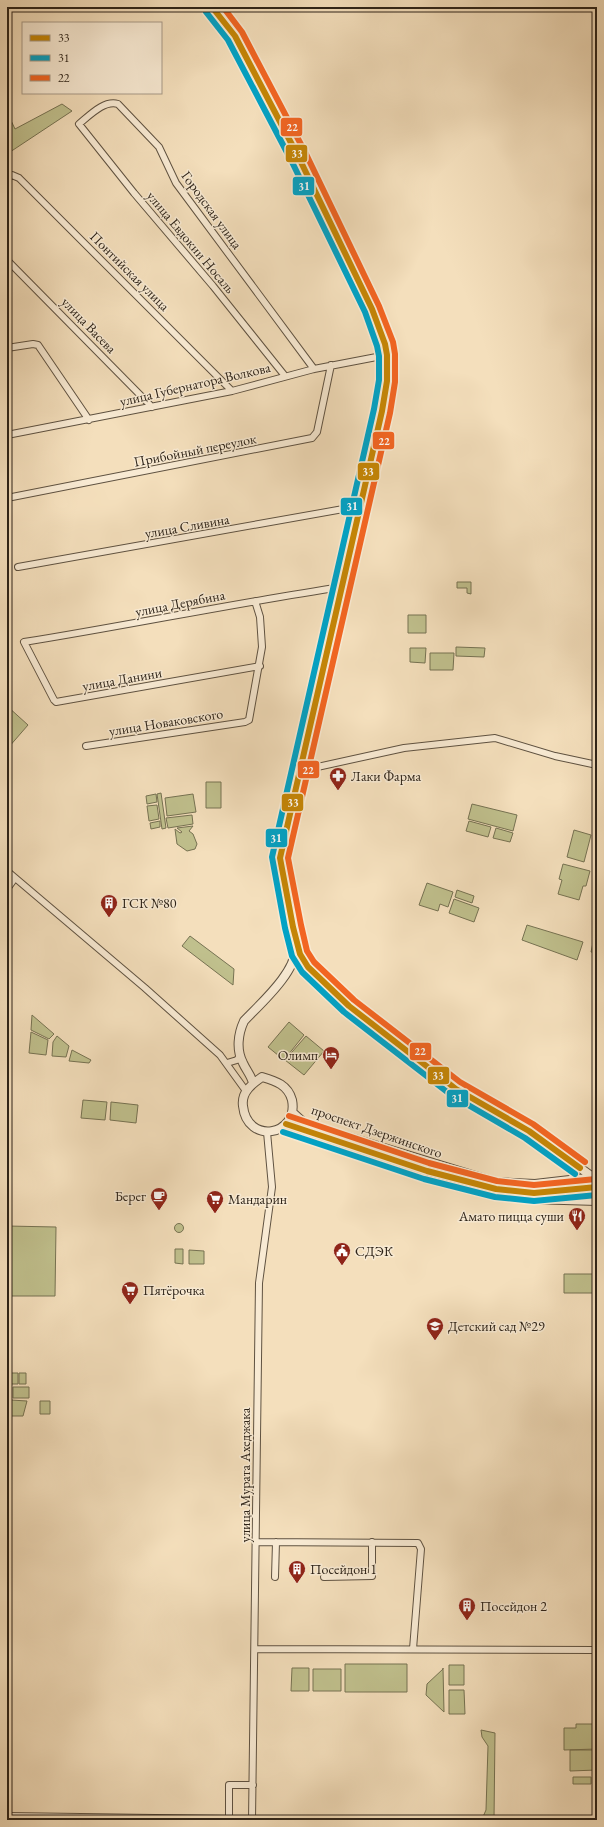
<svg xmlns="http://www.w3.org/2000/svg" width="604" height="1827" font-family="'EB Garamond',serif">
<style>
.green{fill:#c0c08d;stroke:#767252}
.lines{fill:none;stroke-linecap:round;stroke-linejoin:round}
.minor-casing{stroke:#5f5241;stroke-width:8}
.tertiary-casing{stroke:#5f5241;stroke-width:10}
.minor{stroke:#f8ead3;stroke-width:6}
.tertiary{stroke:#f8ead3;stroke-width:8}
.bus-1-casing{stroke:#f8ead3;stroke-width:9}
.bus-2-casing{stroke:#f8ead3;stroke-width:9}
.bus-3-casing{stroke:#f8ead3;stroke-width:9}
.bus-1{stroke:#c48506;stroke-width:6}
.bus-2{stroke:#02a2c5;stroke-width:6}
.bus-3{stroke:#f26522;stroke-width:6}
.labels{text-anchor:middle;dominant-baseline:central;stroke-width:3;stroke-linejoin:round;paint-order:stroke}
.street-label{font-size:14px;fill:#2d2318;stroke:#f8ead3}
.poi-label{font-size:14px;fill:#2d2318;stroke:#f8ead3;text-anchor:start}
.line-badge{stroke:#f8ead3;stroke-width:1.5}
.badge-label{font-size:11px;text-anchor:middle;font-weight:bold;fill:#fff}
</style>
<rect width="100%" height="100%" fill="#f4dfbc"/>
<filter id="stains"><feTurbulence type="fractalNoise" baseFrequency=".005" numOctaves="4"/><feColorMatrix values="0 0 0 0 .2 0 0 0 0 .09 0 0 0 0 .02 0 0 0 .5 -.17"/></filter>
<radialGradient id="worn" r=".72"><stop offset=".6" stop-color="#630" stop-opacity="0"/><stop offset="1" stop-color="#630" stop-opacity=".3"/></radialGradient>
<!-- green -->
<path class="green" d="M62,104L72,111L7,154V112L15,129Z
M457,582H471V594L467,593V588H457Z
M408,615H426V633H408Z
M456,647L485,648L484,657L456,656Z
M410,648H426L425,663L410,662Z
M430,653H454L453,670H430Z
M7,706L28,725L8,748L7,747Z
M206,782H221V808H206Z
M161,793L166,828L162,829L157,794Z
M156,794L157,802L147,804L146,796Z
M193,794L196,812L167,816L165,798Z
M472,804L517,815L513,831L468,819Z
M157,805L159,819L149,821L147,806Z
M192,815L193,824L168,828L166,818Z
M160,821V827L151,829L150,823Z
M469,821L491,827L488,837L466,831Z
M193,826L189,831L193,834L197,844L195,849L187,851L177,844L175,829L180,833L182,832L177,828Z
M496,828L513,833L510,842L493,838Z
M574,830L591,835L584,862L567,857Z
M563,864L590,871L586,886H583L579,900L558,894L562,880L559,879Z
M427,883L453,892L448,907L440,904L438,911L419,905Z
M457,890L474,896L472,903L455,897Z
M454,899L479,908L474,922L449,913Z
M527,925L583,942L577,960L522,940Z
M190,936L234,969L233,985L182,946Z
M594,938L597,939V953L591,952Z
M32,1015L54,1034L49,1039L31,1030Z
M289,1022L304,1035L284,1060L268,1047Z
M31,1032L48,1040L46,1055L29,1053Z
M57,1036L69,1046L66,1057L52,1056L53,1042Z
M306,1036L324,1051L304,1075L285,1060Z
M72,1050L91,1060L89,1063L69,1061Z
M83,1100L107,1102L105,1120L81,1118Z
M111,1102L138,1105L136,1123L110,1120Z
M174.5 1228a4.5 4.5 0 1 1 9 0a4.5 4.5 0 1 1-9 0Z
M7,1226L56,1227L55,1296H7Z
M175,1249H183V1264L175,1263Z
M189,1250L204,1251V1264H189Z
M564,1274H597V1293H564Z
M10,1373H18V1384H10Z
M19,1373H26V1384H19Z
M13,1387H29V1398H13Z
M11,1400L27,1401L23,1416H11Z
M40,1401H50V1414H40Z
M345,1664H407V1692H345Z
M449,1665H464V1685H449Z
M292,1668H309V1691H291Z
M313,1669H341V1691H313Z
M443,1669V1668L444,1712L426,1695L427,1684Z
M449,1690H464L465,1714H449Z
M576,1724H597V1749L564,1750V1728H576Z
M481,1730L495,1733L494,1820L482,1819L486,1810L488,1746L482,1737Z
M570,1750H597V1770L570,1771Z
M573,1777H591V1784H573Z"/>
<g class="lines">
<defs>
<path id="minor" d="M7,178L12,175L19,178L232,391
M7,260L152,407
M7,348L33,344L38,345L89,420
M285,376L213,286L134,193L79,124C90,115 104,100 118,104L159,147L176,183L314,369
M7,435L232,391L314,369L387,355
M7,498L312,438L317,432L331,365
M18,567L360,506
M260,666L56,702L54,700L24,642C130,625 235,603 342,587
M86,746L245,722L249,720L262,647L260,617L255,601
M299,771L404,748L495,738L555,756L597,765
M7,871L145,988L220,1055L246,1091
M7,889L15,878
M227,1063L237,1060L240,1056
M531,1200L597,1202
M256,1542L418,1543L421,1549L413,1649
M275,1577L276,1542
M324,1577L372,1576V1542
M255,1649L597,1650
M7,1816L229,1819V1785H253
M252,1820L259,1283L272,1187L267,1132"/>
<path id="tertiary" d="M212,7L225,22L235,36L299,158L372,309L385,344L387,355V381L382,411L320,678L280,858L293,927L300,954L308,967L349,1006L456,1089L529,1131L594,1178
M262,1077C276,1081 288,1085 292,1100C299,1136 247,1145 243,1106C241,1092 252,1084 262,1077Z
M253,1083C251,1075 246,1070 243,1063C236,1050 238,1034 244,1021C259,1005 299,970 295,946
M292,1112L303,1122L319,1128L495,1182L535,1184L596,1177
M286,1124L427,1171L496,1189L534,1193L597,1187"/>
</defs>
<!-- minor casing -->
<use href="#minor" class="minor-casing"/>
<!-- tertiary casing -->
<use href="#tertiary" class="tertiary-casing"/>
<!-- minor -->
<use href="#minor" class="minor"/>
<!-- tertiary -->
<use href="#tertiary" class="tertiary"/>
<defs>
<path id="bus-1" d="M212,7L235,36L299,158L372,309L385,344L387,355V381L382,411L280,858L293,927L300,954L308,967L349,1006L456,1089L529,1131L580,1168
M286,1124L427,1171L496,1189L534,1193L597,1187"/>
<path id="bus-2" d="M206,12L228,40L292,162L365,312L377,346L379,356V380L374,409L272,857L285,928L292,956L302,972L344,1012L451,1095L525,1138L575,1174
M283,1132L424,1179L495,1197L534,1201L597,1195"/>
<path id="bus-3" d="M223,7L242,32L306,154L379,306L393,342L395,354V382L390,413L288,858L301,925L307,951L314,962L354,1000L460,1082L533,1124L585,1162
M289,1116L429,1163L497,1181L534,1185L596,1179"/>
</defs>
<!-- bus-1 casing -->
<use href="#bus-1" class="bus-1-casing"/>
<!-- bus-2 casing -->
<use href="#bus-2" class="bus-2-casing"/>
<!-- bus-3 casing -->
<use href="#bus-3" class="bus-3-casing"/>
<!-- bus-1 -->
<use href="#bus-1" class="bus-1"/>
<!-- bus-2 -->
<use href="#bus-2" class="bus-2"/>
<!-- bus-3 -->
<use href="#bus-3" class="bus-3"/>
</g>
<!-- icons -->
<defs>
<symbol id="pharmacy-pin" viewBox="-11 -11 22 30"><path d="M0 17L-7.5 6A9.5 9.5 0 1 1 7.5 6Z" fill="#8f2418" stroke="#f8ead3"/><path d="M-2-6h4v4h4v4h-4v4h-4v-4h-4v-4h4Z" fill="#fff"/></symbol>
<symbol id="building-pin" viewBox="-11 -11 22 30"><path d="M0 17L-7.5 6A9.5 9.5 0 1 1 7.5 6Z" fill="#8f2418" stroke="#f8ead3"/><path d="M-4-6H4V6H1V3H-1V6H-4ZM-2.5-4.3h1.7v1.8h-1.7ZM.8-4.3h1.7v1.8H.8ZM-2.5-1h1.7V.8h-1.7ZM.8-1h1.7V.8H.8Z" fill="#fff"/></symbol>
<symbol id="hotel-pin" viewBox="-11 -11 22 30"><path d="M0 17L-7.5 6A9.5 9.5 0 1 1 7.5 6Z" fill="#8f2418" stroke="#f8ead3"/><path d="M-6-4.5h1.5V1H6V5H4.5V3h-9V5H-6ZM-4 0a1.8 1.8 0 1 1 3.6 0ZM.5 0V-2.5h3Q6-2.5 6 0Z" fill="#fff"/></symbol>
<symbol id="cafe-pin" viewBox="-11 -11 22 30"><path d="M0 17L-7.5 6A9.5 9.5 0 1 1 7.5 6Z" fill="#8f2418" stroke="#f8ead3"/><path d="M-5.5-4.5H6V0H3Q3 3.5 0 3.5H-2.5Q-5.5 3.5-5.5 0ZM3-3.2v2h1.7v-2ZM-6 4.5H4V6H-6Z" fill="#fff"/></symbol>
<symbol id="supermarket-pin" viewBox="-11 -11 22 30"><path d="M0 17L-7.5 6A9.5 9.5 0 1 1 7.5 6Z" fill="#8f2418" stroke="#f8ead3"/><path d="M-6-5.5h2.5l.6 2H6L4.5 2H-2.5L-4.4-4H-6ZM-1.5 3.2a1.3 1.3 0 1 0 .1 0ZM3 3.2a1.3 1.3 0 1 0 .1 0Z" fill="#fff"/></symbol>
<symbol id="restaurant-pin" viewBox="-11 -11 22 30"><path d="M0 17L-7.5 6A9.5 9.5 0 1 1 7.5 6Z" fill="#8f2418" stroke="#f8ead3"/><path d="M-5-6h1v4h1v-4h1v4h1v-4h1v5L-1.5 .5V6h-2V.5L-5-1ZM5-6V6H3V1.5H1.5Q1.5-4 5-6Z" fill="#fff"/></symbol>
<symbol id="civic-pin" viewBox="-11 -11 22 30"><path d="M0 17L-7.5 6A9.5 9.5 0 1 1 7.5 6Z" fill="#8f2418" stroke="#f8ead3"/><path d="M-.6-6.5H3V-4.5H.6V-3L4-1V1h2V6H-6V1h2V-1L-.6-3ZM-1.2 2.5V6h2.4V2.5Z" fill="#fff"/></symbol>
<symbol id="school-pin" viewBox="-11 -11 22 30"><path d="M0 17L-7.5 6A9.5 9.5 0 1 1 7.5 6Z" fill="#8f2418" stroke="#f8ead3"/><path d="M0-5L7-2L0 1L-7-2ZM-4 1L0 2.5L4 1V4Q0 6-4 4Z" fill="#fff"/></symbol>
</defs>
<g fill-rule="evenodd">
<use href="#pharmacy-pin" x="328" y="766" width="20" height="27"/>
<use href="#building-pin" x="99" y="893" width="20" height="27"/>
<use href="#hotel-pin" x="321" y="1045" width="20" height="27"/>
<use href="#cafe-pin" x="149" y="1186" width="20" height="27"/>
<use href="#supermarket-pin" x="205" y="1189" width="20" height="27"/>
<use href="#restaurant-pin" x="567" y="1206" width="20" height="27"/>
<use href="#civic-pin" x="332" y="1241" width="20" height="27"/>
<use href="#supermarket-pin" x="120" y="1280" width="20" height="27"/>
<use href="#school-pin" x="425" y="1316" width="20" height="27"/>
<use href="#building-pin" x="287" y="1559" width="20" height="27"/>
<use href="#building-pin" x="457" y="1596" width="20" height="27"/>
</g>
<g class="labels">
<!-- street labels -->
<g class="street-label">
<text transform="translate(212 210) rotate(54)">Городская улица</text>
<text transform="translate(191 242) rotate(50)">улица Евдокии Носаль</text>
<text transform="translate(130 271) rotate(45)">Понтийская улица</text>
<text transform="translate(89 325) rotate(46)">улица Васева</text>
<text transform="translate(195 384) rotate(-13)">улица Губернатора Волкова</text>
<text transform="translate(195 450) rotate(-11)">Прибойный переулок</text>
<text transform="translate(187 526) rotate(-10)">улица Сливина</text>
<text transform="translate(180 603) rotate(-11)">улица Дерябина</text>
<text transform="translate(122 679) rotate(-10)">улица Данини</text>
<text transform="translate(166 722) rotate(-9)">улица Новаковского</text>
<text transform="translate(377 1131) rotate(19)">проспект Дзержинского</text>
<text transform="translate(245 1475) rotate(-90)">улица Мурата Ахеджака</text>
</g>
<!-- poi labels -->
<g class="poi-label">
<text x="351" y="776">Лаки Фарма</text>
<text x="122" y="903">ГСК №80</text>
<text x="318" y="1055" text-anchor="end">Олимп</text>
<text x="146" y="1196" text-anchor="end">Берег</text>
<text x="228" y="1199">Мандарин</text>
<text x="564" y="1216" text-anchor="end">Амато пицца суши</text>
<text x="355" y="1251">СДЭК</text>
<text x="143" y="1290">Пятёрочка</text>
<text x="448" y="1326">Детский сад №29</text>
<text x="310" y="1569">Посейдон 1</text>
<text x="480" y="1606">Посейдон 2</text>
</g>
</g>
<g class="line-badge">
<rect x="280" y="117" width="23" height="20" rx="4" fill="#f26522"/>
<rect x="285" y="144" width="23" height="19" rx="4" fill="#c48506"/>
<rect x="292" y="176" width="23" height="20" rx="4" fill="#02a2c5"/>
<rect x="372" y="431" width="23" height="19" rx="4" fill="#f26522"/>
<rect x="357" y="462" width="23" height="19" rx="4" fill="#c48506"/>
<rect x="340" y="497" width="23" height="19" rx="4" fill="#02a2c5"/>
<rect x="297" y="760" width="23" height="19" rx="4" fill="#f26522"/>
<rect x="281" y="793" width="23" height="19" rx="4" fill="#c48506"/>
<rect x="265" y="828" width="23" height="20" rx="4" fill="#02a2c5"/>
<rect x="409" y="1042" width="23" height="19" rx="4" fill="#f26522"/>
<rect x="427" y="1066" width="23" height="19" rx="4" fill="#c48506"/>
<rect x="446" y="1089" width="23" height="19" rx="4" fill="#02a2c5"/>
</g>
<g class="badge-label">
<text x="292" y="131">22</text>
<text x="297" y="157">33</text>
<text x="304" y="190">31</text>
<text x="384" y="445">22</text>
<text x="368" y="475">33</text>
<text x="352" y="510">31</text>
<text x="308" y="774">22</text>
<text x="293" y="806">33</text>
<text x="276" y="842">31</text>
<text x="420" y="1055">22</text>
<text x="438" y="1079">33</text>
<text x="457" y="1102">31</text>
</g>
<!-- margin -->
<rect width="604" height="1827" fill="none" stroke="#f4dfbc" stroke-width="24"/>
<rect x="8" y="8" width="588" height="1811" fill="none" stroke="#2d2318" stroke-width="2"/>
<rect x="12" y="12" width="580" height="1803" fill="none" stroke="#2d2318"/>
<!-- legend -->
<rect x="22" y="22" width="140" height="72" fill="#f8ead3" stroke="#a79a88"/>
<rect x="30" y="35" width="20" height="6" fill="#c48506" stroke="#a79a88"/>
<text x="58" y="42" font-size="12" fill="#2d2318">33</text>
<rect x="30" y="55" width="20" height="6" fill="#02a2c5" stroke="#a79a88"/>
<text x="58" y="62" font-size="12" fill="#2d2318">31</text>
<rect x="30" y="75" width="20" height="6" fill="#f26522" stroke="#a79a88"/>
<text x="58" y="82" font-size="12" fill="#2d2318">22</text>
<rect width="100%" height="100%" filter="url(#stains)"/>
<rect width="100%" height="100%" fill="url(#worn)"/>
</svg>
